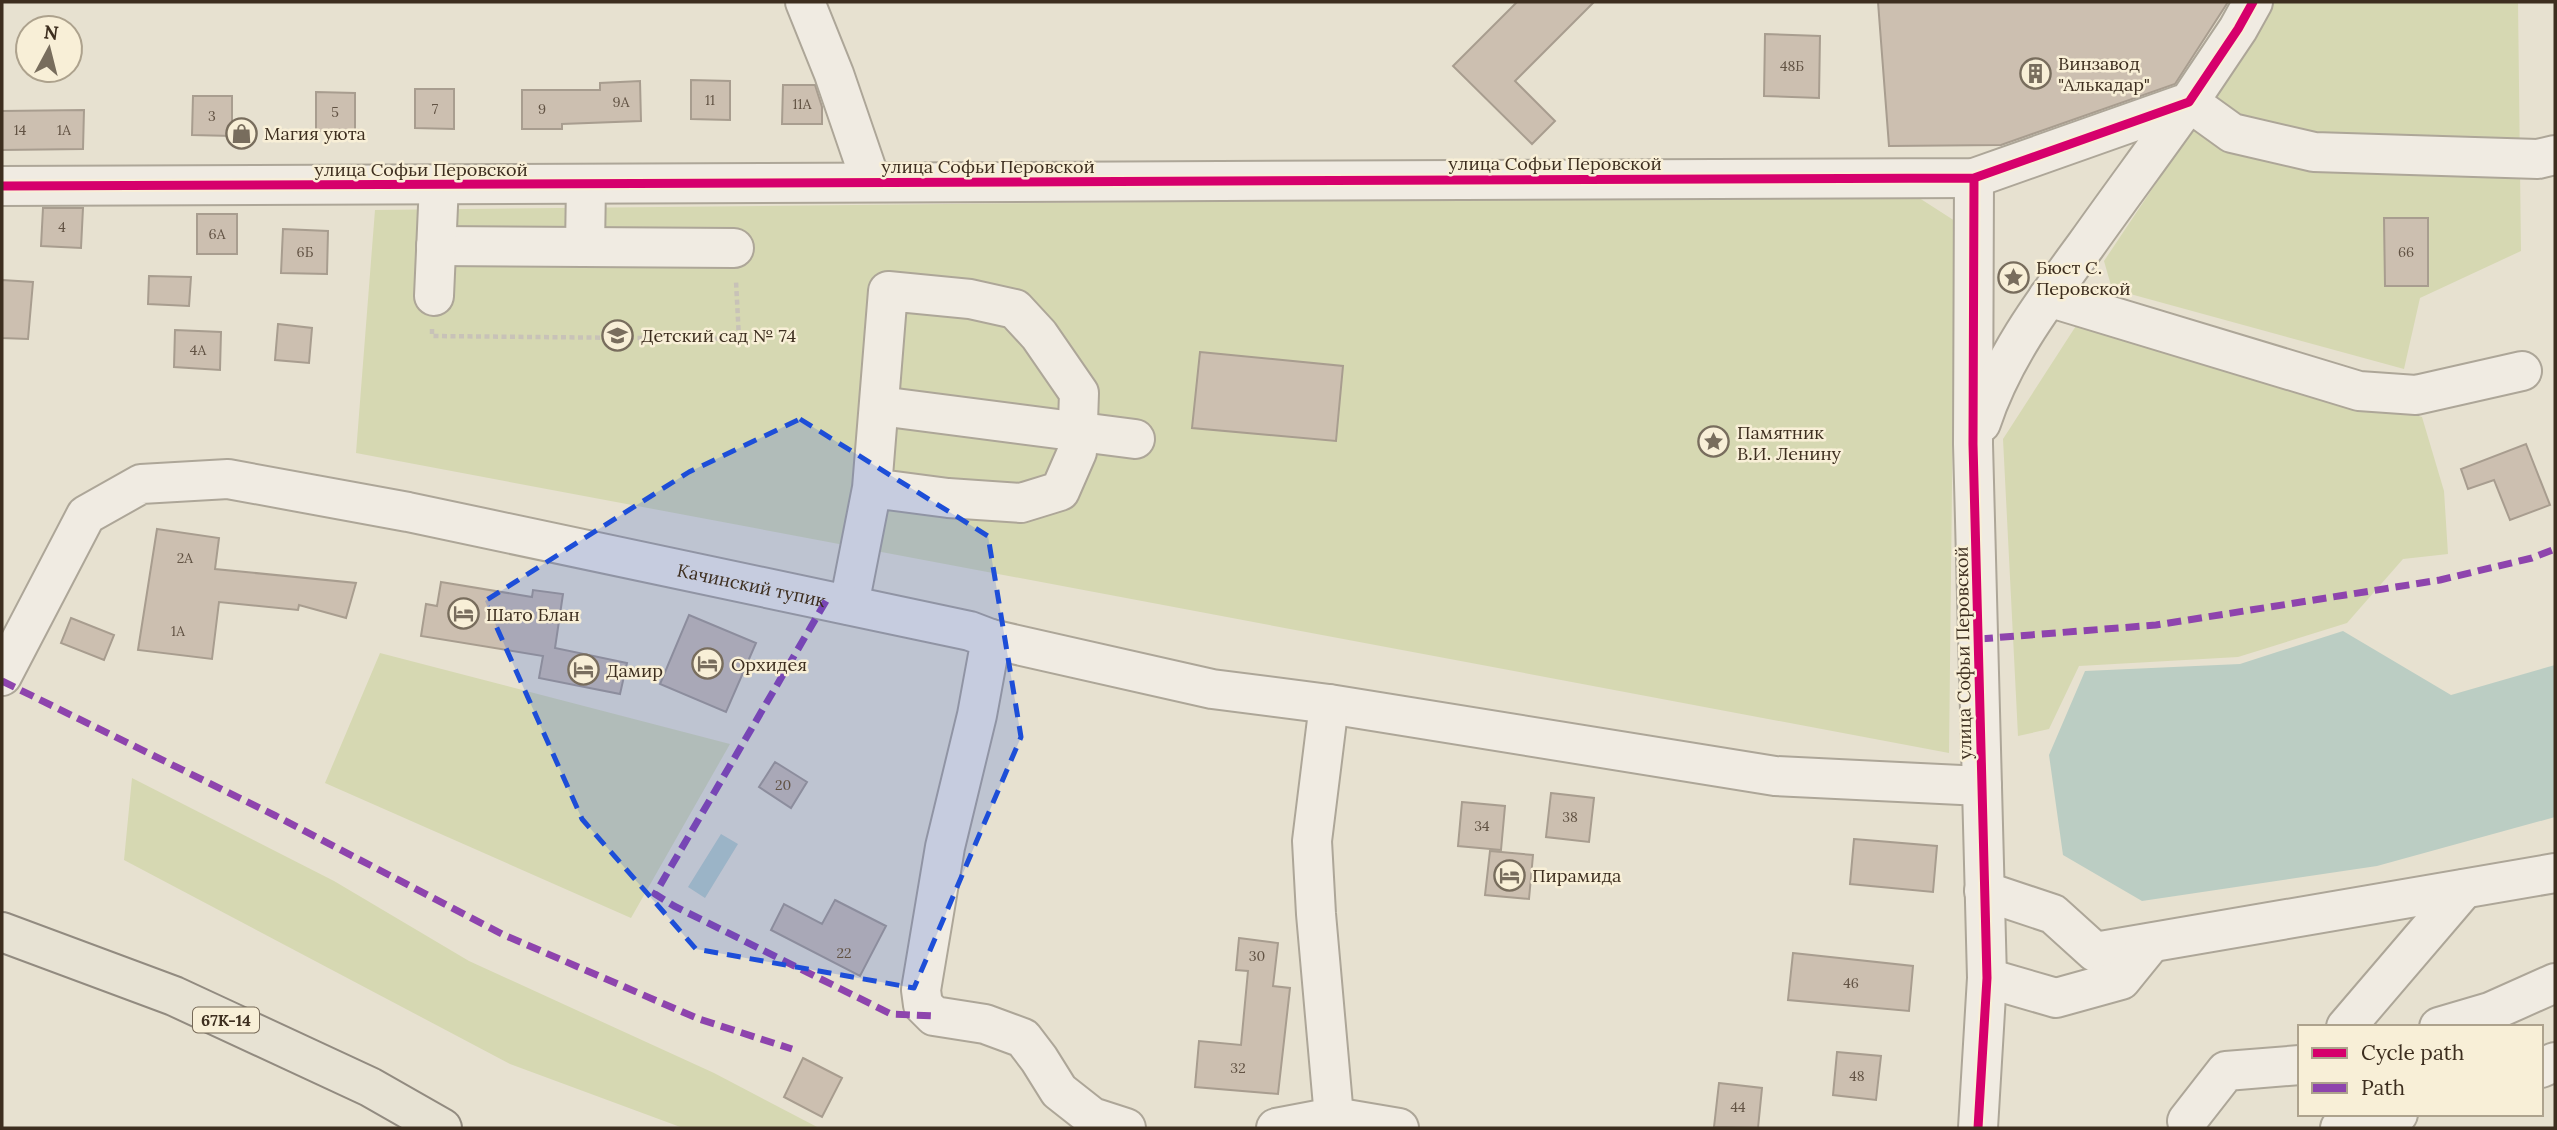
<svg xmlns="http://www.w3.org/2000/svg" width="2557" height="1130" font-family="Lora,serif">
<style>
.green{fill:#d6d8b2}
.water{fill:#bbcdc3}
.building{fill:#ccbfb0;stroke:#a89d8f;stroke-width:2}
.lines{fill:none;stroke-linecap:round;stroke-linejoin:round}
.minor-casing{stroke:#ada698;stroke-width:42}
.major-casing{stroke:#928b80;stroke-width:42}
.path{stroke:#c8c2b8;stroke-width:4.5;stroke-dasharray:5 3.5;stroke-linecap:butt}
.minor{stroke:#f0ebe2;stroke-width:38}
.major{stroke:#e7e2d3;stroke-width:38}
.quiet{stroke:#8e44ad;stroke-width:7;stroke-dasharray:14 7;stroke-linecap:butt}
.cycleway-casing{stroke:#f8efd7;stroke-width:13}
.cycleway{stroke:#d6006c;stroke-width:9}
.marked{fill:#1d4ed8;fill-opacity:0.2;stroke:#1d4ed8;stroke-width:5;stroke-dasharray:14 9;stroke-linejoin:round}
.labels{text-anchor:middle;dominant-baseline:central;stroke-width:5;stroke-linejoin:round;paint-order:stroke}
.number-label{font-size:14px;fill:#615243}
.shield{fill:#f8efd7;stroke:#756856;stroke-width:2}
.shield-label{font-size:16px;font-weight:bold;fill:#3d2e1f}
.poi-label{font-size:18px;fill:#3d2e1f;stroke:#f8efd7;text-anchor:start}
.street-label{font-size:18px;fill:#3d2e1f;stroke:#f8efd7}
</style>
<rect width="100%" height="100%" fill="#e7e1d0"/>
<!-- green -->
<path class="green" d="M2272,2H2518L2521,251L2420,298L2404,369L2112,289L2104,261L2249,44Z
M1913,194L1955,221L1949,753L356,453L375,210Z
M2083,315L2422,417L2444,491L2448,554L2403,559L2347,623L2238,657L2079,666L2049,729L2018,736L2003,439Z
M380,653L730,744L631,918L325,783Z
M132,778L334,881L469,961L714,1073L819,1128H683L510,1064L124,860Z"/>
<!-- water -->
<path class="water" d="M2343,631L2451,695L2555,665V817L2377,866L2142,901L2063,855L2049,755L2085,671L2240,664Z
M721,834L738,844L705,898L688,887Z"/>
<!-- building -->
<path class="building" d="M1517,2H1594L1515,81L1555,121L1532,144L1453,66Z
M1878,2H2228L2175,84L2001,145L1889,146Z
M1765,34L1820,36L1819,98L1764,96Z
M691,80L730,81V120L691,119Z
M640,81L641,121L562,124V129H522V90H600V83Z
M783,85H815L822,107V124H782Z
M415,89H454V129L415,128Z
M316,92L355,93V132L316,131Z
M193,96H232V136L192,135Z
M84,110L83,149L2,150V111Z
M43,208H83L81,248L41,246Z
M197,214H237V254H197Z
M2384,218H2428V286H2385Z
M283,229L328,231L327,274L281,273Z
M149,276L191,277L189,306L148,304Z
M2,280L33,282L28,339L2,338Z
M278,324L312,328L309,363L275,360Z
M175,330L221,332L220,370L174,367Z
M1200,352L1343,366L1336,441L1192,428Z
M2526,444L2550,505L2510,520L2494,480L2468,489L2461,469Z
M157,529L219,538L215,569L356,583L346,618L299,605L298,610L219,602L212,659L138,650Z
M441,582L532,597L533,590L563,594L555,648L627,663L620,694L539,678L543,656L421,636L426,604L437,606Z
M689,615L756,643L726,712L660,684Z
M71,618L114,635L104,660L61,643Z
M775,762L807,782L791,808L759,787Z
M1551,793L1594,798L1589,842L1546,837Z
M1462,802L1505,806L1501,850L1458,846Z
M1854,839L1937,846L1933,892L1850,884Z
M1490,851L1533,855L1529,899L1485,895Z
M835,900L886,926L860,976L771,930L784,904L822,924Z
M1239,938L1278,943L1273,986L1290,988L1278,1094L1195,1087L1199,1041L1241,1045L1248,971L1236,970Z
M1793,953L1913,966L1909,1011L1788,1000Z
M1837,1052L1881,1056L1876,1100L1833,1095Z
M803,1058L842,1078L822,1117L784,1097Z
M1719,1083L1762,1088L1758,1128L1714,1127Z"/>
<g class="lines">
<defs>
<g id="minor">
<path d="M805,2L834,74L871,182"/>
<path d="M1974,178L1973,444L1987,978L1978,1128"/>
<path d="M2,186L1974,178L2189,102L2238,29L2253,2"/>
<path d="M436,246L734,248"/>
<path d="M585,247L586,184"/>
<path d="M434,296L439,184"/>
<path d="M2048,297L2359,391L2416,395L2522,371"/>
<path d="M880,406L1135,439"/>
<path d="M1981,423C2003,356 2045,301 2086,245C2120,197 2155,150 2189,102L2232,133L2314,152L2538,159L2555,155"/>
<path d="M849,605L872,488L888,291L970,299L1015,309L1039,335L1079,393L1077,452L1060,491L1021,503L948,498L872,488"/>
<path d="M991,639L1212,689L1329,704L1775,776L1982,786"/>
<path id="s1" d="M2,676L86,515L141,484L228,479L408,512L970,631L991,639L977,715L945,847L921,990L923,1005L934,1016L985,1024L1023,1038L1039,1059L1059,1091L1092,1117L1126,1128"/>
<path d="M1329,704L1312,841L1316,914L1334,1117L1399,1128"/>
<path d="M1984,891L2053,914L2095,952L2555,873"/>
<path d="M1987,978L2056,998L2121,980L2151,943"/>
<path d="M2346,1027L2464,889"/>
<path d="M2439,1027L2490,1012L2555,983"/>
<path d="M2541,1068L2555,1062"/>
<path d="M2187,1121L2226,1071L2300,1065"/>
<path d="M1276,1128L1334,1117"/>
<path d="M2340,1128L2398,1114"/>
</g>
<path id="major" d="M2,932L174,996L370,1087L442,1128"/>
</defs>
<!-- minor casing -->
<use href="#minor" class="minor-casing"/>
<!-- major casing -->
<use href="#major" class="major-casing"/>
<!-- path -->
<path class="path" d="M432,329V336L739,339L736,281"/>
<!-- minor -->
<use href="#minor" class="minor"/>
<!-- major -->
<use href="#major" class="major"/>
<!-- quiet -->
<path class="quiet" d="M826,601L655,894L674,906L891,1014L934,1016
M1979,639L2156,625L2440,580L2532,558L2555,549
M2,681L276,816L504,935L699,1019L792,1049"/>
<defs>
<path id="cycleway" d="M1974,178L1973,444L1987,978L1978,1128
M2,186L1974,178L2189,102L2238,29L2253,2"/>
</defs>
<!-- cycleway casing -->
<use href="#cycleway" class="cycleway-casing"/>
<!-- cycleway -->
<use href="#cycleway" class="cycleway"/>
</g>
<!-- marked area -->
<path class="marked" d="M800,419L988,536L1021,737L914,988L696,949L582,819L485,601L689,472Z"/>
<!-- icons -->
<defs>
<symbol id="building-ring" viewBox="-11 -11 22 22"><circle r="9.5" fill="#f8efd7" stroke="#786d5d" stroke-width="1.5"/><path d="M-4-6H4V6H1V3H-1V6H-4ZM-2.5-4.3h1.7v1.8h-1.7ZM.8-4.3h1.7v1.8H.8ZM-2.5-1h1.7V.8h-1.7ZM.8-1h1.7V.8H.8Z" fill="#786d5d"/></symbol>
<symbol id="shop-ring" viewBox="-11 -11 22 22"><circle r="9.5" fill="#f8efd7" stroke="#786d5d" stroke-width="1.5"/><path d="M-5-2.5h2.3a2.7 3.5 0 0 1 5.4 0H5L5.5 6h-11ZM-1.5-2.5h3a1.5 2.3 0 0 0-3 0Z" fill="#786d5d"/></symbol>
<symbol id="sight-ring" viewBox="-11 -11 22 22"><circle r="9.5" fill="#f8efd7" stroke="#786d5d" stroke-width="1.5"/><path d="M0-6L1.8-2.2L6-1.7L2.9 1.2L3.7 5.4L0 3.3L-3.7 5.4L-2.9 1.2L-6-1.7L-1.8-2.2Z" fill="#786d5d"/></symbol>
<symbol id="school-ring" viewBox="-11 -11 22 22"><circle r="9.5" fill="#f8efd7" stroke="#786d5d" stroke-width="1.5"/><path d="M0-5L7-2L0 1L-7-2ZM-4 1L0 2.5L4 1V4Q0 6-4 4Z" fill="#786d5d"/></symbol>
<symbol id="hotel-ring" viewBox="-11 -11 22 22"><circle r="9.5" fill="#f8efd7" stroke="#786d5d" stroke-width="1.5"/><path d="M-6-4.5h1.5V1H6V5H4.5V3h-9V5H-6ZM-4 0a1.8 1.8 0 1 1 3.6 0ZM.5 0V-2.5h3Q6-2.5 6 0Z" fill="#786d5d"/></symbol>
</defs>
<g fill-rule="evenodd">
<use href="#building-ring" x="2018" y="56" width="35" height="35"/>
<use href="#shop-ring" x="224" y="116" width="35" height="35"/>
<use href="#sight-ring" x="1996" y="260" width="35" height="35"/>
<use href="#school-ring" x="600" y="318" width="35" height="35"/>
<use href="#sight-ring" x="1696" y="424" width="35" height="35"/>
<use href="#hotel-ring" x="446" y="596" width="35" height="35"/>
<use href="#hotel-ring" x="690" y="646" width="35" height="35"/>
<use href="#hotel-ring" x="566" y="652" width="35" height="35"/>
<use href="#hotel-ring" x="1492" y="858" width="35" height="35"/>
</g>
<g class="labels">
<!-- number labels -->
<g class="number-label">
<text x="1792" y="66">48Б</text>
<text x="710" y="100">11</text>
<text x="621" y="102">9А</text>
<text x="802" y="104">11А</text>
<text x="435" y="109">7</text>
<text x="542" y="109">9</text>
<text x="335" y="112">5</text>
<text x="212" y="116">3</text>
<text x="20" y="130">14</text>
<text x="64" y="130">1А</text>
<text x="62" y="227">4</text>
<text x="217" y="234">6А</text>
<text x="305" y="252">6Б</text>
<text x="2406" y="252">66</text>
<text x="198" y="350">4А</text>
<text x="185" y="558">2А</text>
<text x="178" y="631">1А</text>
<text x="783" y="785">20</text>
<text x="1570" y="817">38</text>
<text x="1482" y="826">34</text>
<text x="844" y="953">22</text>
<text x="1257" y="956">30</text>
<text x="1851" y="983">46</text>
<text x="1238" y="1068">32</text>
<text x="1857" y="1076">48</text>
<text x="1738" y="1107">44</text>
</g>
<!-- shield labels -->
<rect class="shield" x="193" y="1007.5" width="66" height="25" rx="5"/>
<g class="shield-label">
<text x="226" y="1020">67К-14</text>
</g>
<!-- poi labels -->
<g class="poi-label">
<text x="2058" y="63">Винзавод<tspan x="2058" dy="21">"Алькадар"</tspan></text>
<text x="264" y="133">Магия уюта</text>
<text x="2036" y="267">Бюст С.<tspan x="2036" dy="21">Перовской</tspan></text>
<text x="641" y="335">Детский сад № 74</text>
<text x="1737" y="432">Памятник<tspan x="1737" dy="21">В.И. Ленину</tspan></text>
<text x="486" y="614">Шато Блан</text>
<text x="731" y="664">Орхидея</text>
<text x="606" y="670">Дамир</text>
<text x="1532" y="875">Пирамида</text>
</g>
<!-- street labels -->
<g class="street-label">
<text x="1555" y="163">улица Софьи Перовской</text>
<text x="988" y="166">улица Софьи Перовской</text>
<text x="421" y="169">улица Софьи Перовской</text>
<text stroke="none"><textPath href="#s1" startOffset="866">Качинский тупик</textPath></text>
<text transform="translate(1963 653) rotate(-91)">улица Софьи Перовской</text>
</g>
</g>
<!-- border -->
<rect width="2557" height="1130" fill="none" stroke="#3d2e1f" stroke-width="7"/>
<!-- legend -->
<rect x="2298" y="1025" width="245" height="91" fill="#f8efd7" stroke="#ada28d" stroke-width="2"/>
<rect x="2312" y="1048" width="35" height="10" fill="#d6006c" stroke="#ada28d" stroke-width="2"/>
<text x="2361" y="1060" font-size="21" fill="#3d2e1f">Cycle path</text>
<rect x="2312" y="1083" width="35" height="10" fill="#8e44ad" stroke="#ada28d" stroke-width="2"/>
<text x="2361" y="1095" font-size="21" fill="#3d2e1f">Path</text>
<!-- north arrow -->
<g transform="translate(49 49) rotate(7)"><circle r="33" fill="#f8efd7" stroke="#ada28d" stroke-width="2"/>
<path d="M0-5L12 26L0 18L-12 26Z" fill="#786d5d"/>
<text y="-10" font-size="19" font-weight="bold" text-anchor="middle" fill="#3d2e1f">N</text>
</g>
</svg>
